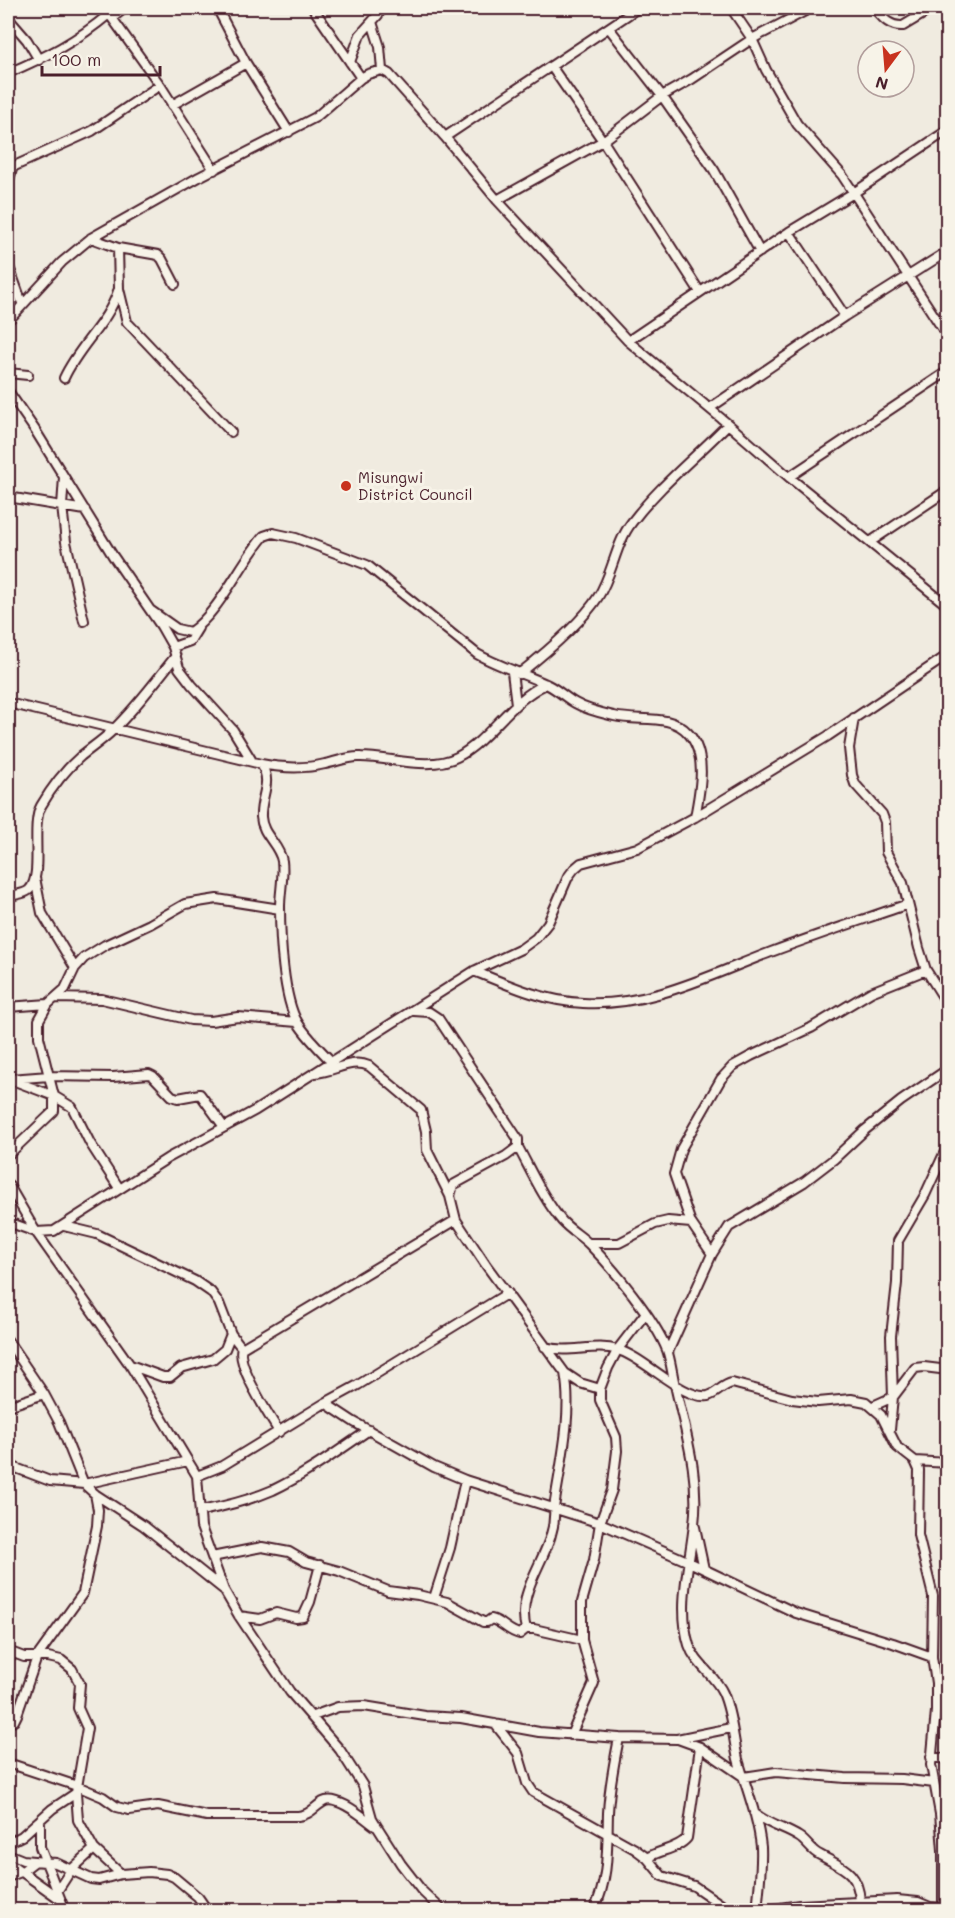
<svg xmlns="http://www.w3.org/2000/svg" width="955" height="1918" font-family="Mali,sans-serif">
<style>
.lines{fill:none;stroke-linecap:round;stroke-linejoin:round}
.minor-casing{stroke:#4a1f2b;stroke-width:12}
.minor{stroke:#f7f3e8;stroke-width:8}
.poi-dot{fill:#c8321e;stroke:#f7f3e8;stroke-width:2}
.labels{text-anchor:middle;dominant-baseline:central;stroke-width:6;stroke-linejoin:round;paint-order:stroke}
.poi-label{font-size:15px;fill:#4a1f2b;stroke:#f7f3e8;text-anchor:start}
</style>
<rect width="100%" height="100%" fill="#f0ebe0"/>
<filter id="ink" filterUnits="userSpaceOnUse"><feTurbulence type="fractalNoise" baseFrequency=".0167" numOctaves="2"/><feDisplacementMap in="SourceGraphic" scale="12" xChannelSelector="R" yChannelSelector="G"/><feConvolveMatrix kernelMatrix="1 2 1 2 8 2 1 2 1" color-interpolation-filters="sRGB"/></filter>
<g filter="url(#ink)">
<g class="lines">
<defs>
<path id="minor" d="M102,8L112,18L160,85L214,170
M217,8L246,63L289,132
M313,8L361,78
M731,8L752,39L766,70L797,124L842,175L948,337
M874,8C882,17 889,27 903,26L933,8
M8,18L27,40L39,60
M112,18L125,8
M372,22L380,47L382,70
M609,28L662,96L714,170L760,252
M350,62L360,35L378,15L382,8
M551,66L603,141L700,292
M8,73C46,57 77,41 109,14
M172,105L246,63
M445,137L638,8
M8,169L92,131L160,85
M8,183L13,166
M497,200L603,141L662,96L692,79L752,39L811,8
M789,232L845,316
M91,238L118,248L158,255L162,259L175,284
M118,248L119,289L127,322L231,432
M8,264L22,303
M8,321L62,262L91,238L199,177L316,117L361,78L368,74L382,70L389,74L445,137L497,200L628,341L728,424L789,477L948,606
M628,341L789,232L855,192L948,130
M8,373L28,375
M64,378C79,345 108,323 118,291
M8,391L35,430L113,556L161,626L173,647L179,668L192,685L233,730L252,761
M710,408L845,316L948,251
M64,477L62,506L66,542L84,621
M789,477L948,371
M8,497L85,510
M870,542L948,490
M150,610L177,629L190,632C219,613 241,562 264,536L273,533L296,538L367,565L477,654C500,667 525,674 548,685C558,690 566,698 575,703C587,710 601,713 614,716C638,722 671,713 688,733C708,754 700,791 695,817
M173,647L190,641L198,628
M512,672L516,704
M519,674C543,655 582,622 598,597C613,574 615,544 632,522C660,485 696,457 728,424
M8,703L261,764C282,768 304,769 325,764C337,762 348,756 361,757C390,757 430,771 457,757C491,739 509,701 546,684
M854,718L849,748L852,775L855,784L882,814L885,822L886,852L903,883L919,948L926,970L948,1005
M261,764C273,783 260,796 261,817C262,835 279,844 282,861C284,876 280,892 280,907C280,936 283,999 298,1023C307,1037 320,1050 331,1061
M35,878L42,913L75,968
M8,897C14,894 23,895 29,890C44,876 30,826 41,806C52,787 65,770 81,756C92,747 103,740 113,730C136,708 155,682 175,657
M474,971C508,985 546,1002 583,1003C650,1007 710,975 771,952C816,935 862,920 908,904
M56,998L102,999L191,1020L211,1021L238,1017L297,1022
M8,1007L48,1004
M414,1011L429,1012L438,1018L518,1139V1147L506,1156L453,1185L450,1196L456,1220L486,1265L565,1373C573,1415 560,1466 554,1508C558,1552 514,1585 526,1629
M315,1073C334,1072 351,1058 369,1066L421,1110L426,1131L427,1150L450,1196
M10,1079L49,1076L113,1077L149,1074L153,1076L172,1096L178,1098L200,1094L224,1127
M12,1080L54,1096L72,1107L90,1143L119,1188
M518,1147C531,1171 544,1200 562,1221C570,1230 581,1236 589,1244C614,1269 654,1318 667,1350C671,1361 672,1374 675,1385C685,1431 700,1476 694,1524C690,1563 677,1606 689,1645C695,1664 715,1675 723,1693C732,1714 733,1738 738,1759C746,1788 758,1817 761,1847C762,1868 759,1890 757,1910
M8,1155L54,1111V1096L39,1037V1020L48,1004L65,989L75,968L84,958L105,945L150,924L185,904L217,899L280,909
M8,1184L36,1232L130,1365L197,1476L201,1527L224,1590L239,1616L290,1692L340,1750L363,1786L372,1818L378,1828L401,1864L422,1891L442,1910
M8,1222L36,1232L54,1231L168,1158L256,1110L474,971L521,949L536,938L548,923L568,877L574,869L581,863L637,848L695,817L828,736L948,655
M64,1226L97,1234L195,1281L211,1292L219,1303L231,1334L242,1348
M588,1243H619L655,1224L668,1221L691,1223
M712,1254L691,1223L674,1174L681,1149L721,1079L733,1066L751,1056L811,1028L871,992L926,970
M8,1341L44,1394L59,1422L84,1484L95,1494L144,1526L223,1589
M545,1347C570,1354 594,1343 618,1350C644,1357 683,1400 708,1396C717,1394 722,1385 732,1383L792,1399L818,1402L851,1399L866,1402L881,1415L897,1447L915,1461L919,1470L918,1535L933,1596L932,1657L936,1683V1711L931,1765L940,1814L943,1850V1910
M668,1352L712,1254L729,1227L804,1182L834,1159L865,1130L901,1101L948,1069
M130,1365L163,1377H170L181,1368L213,1359L225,1349L231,1334
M565,1373L580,1383L600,1389
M325,1403L354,1422L434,1467L465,1480L600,1523L687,1561L796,1613L893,1643L932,1657
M8,1406L44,1394
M873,1406L893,1397L915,1368L924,1367L948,1370
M890,1430L893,1397L891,1336L897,1283L898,1241L925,1195L948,1145
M279,1432C269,1415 235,1364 242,1348L456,1220
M915,1461L948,1463
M8,1465L50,1481L84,1484L188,1461
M197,1476L222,1466L325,1403L358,1385L508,1293
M201,1511C226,1506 250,1500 273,1490C307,1474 338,1451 369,1430
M695,1527L704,1569
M212,1557L262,1547L289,1552L306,1562L339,1571L388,1591L418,1595L447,1602L483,1622H487L491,1619C502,1621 508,1632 520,1634L526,1629H534L582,1640
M434,1598L450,1548L465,1480
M239,1616L260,1619L276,1613L296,1618L303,1617L310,1602L320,1565
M8,1651L24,1657H37L83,1593L97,1526L98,1510L95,1494
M313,1716L338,1707L364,1706L425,1716L461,1718L539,1732L619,1738L677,1739L731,1728
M8,1724L14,1721L17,1715L37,1657H48L61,1660L72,1669L80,1684L78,1708L87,1728L76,1793L78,1820L94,1849L121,1874
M495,1724L518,1753L527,1783L533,1792L635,1849L647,1858L662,1876L694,1886L729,1910
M571,1735L594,1683L582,1640V1602L594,1560L600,1523L612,1490L617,1451L616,1437L600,1400V1389L608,1368L618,1349L645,1314
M678,1739L700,1747L744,1777L776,1772L845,1778L902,1779L934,1783
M931,1757L948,1759
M8,1763L77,1786L103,1797L117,1807L129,1810L158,1806L207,1816H298C310,1815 313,1808 323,1802C337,1794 364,1818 375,1826
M754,1813C770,1826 783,1827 799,1837C807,1842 811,1851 820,1855C843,1868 858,1871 860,1901
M40,1820V1847L62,1903L60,1910
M8,1843L22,1836L52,1809L76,1793
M8,1854L23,1860L56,1863L91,1879L99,1880L121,1874L149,1872L167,1874L174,1877L198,1897L207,1910
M647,1858C659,1850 678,1849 687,1838L700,1747
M8,1862L60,1899
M8,1877L21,1872L34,1862
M58,1890L71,1870L94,1849
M594,1910C609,1879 607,1847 608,1813C609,1788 614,1763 619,1738
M768,1910L799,1905L897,1900L918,1902L930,1907L942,1908"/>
</defs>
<!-- minor casing -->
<use href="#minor" class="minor-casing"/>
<!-- minor -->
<use href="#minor" class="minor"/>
</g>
</g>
<!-- markers -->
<circle class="poi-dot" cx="346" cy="486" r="6"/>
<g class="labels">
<!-- poi labels -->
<g class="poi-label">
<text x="358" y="477">Misungwi<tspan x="358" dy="17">District Council</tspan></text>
</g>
</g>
<!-- margin -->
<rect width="955" height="1918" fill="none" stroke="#f7f3e8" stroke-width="30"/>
<rect x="15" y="15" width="925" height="1888" fill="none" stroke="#4a1f2b" stroke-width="2" filter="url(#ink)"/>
<!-- north arrow -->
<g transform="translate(886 69) rotate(196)"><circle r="28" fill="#f7f3e8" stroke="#b29e9c" stroke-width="1.5"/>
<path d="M0-4.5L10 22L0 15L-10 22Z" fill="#c8321e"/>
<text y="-9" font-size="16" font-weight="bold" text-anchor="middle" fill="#4a1f2b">N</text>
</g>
<!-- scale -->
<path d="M42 66v9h118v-9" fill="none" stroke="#4a1f2b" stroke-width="3"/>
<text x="51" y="66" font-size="18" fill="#4a1f2b" stroke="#f7f3e8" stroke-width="4.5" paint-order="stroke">100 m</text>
</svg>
